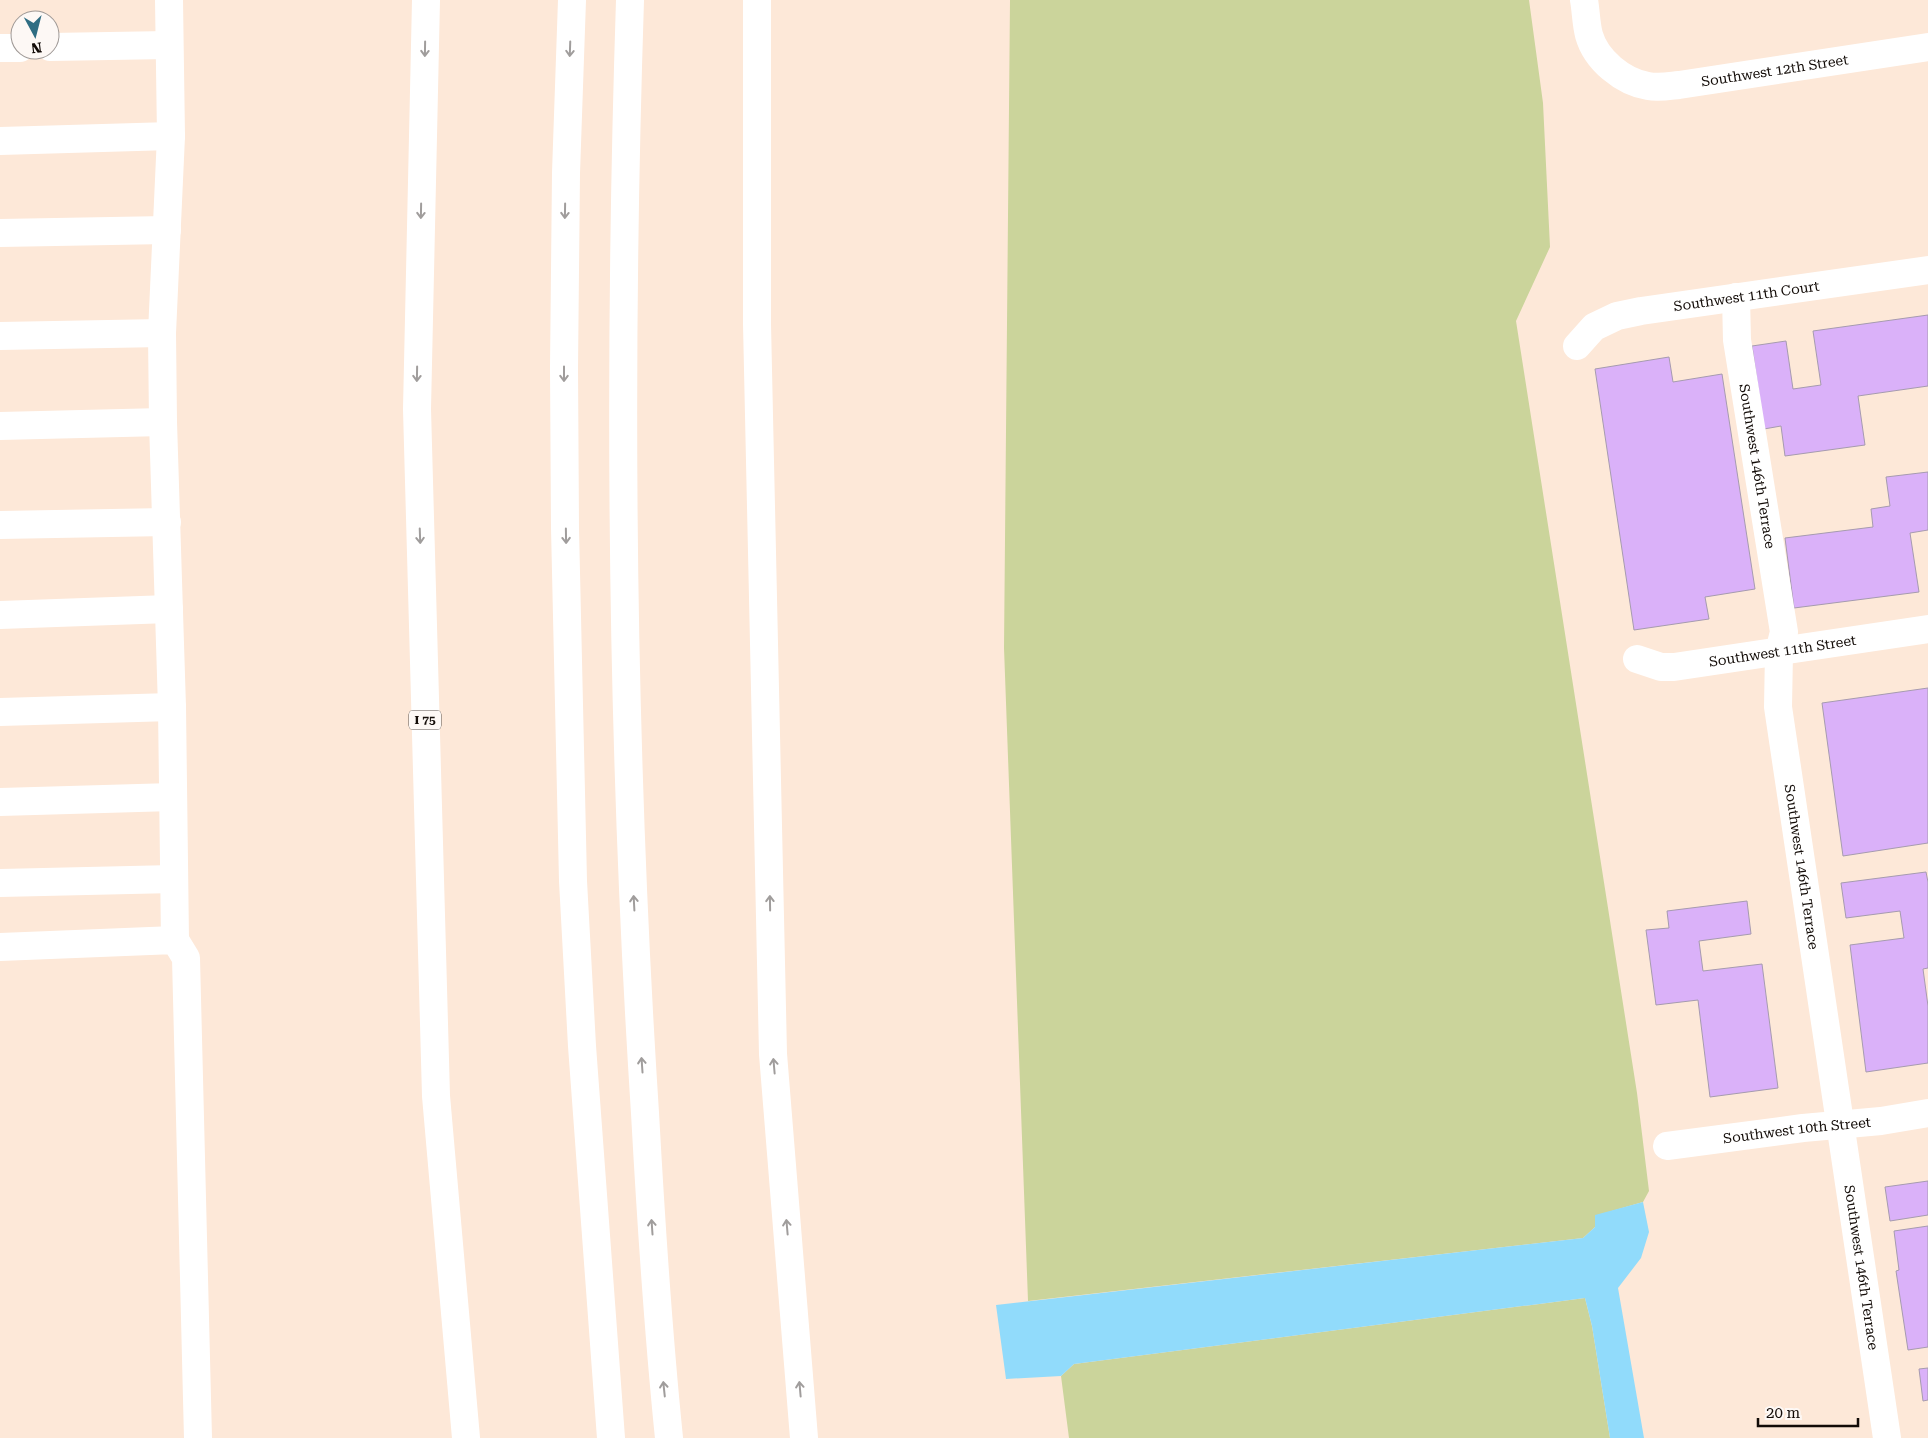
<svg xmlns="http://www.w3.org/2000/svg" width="1928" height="1438" font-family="'Roboto Serif',serif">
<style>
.green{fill:#cbd49b}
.water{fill:#91dbfb}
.building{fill:#dab1f9;stroke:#a69baf}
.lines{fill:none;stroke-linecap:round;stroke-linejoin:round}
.minor{stroke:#fff;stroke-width:28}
.highway{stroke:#fff;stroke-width:28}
.oneway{stroke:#a09d9c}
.labels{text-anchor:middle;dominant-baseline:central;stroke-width:4;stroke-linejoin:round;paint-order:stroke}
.shield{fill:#fdf8f5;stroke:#58524e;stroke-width:1}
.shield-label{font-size:12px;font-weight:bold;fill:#120b07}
.street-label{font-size:14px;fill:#120b07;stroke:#fdf8f5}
</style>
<rect width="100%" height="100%" fill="#fde8d8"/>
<!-- green -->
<path class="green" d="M1010,0H1529L1543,103L1550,247L1516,321L1637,1093L1649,1191L1643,1202L1598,1215L1595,1227L1583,1238L1028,1301L1004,648Z
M1585,1298L1592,1326L1610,1438H1069L1061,1376L1074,1364Z"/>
<!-- water -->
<path class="water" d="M1643,1202L1649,1232L1641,1258L1618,1288L1644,1438H1610L1592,1326L1585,1298L1074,1364L1061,1376L1006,1379L996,1305L1583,1238L1595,1227V1215Z"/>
<!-- building -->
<path class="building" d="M1928,315V386L1858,396L1865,445L1785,456L1781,426L1764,429L1752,346L1786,341L1793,389L1821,385L1813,331Z
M1669,357L1673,382L1722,374L1755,589L1705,597L1709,619L1634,630L1595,369Z
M1928,472V530L1910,533L1919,592L1794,608L1785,538L1873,527L1871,509L1890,506L1886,477Z
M1928,688V843L1843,856L1822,703Z
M1926,872L1928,882V968L1923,969L1928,1006V1063L1866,1072L1850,945L1904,938L1900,911L1846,918L1841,883Z
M1747,901L1751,934L1699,941L1703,971L1762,964L1778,1088L1710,1097L1698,1000L1656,1005L1646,930L1669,928L1667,911Z
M1928,1181V1215L1890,1221L1885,1187Z
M1928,1226V1347L1908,1350L1896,1271L1899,1270L1894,1231Z
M1928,1368V1400L1923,1401L1919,1369Z"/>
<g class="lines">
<!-- minor -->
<g class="minor">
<path d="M169,0L171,136L162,333L163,422L172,707L175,940"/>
<path id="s1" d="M1584,0C1586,11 1586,24 1589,35C1596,60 1623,82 1648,86C1659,88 1669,86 1679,85L1928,47"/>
<path d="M50,47L169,45"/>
<path d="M0,48H20"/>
<path d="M0,141L171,136"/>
<path d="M0,233L167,230"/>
<path id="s2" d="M1736,297L1737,340L1784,632L1779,652L1778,707L1887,1438"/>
<path d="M0,336L162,333"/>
<path id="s3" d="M1577,346L1594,327L1617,316L1641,311L1928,270"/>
<path d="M0,426L163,422"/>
<path d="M0,525L167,522"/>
<path d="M0,615L169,609"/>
<path id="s4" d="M1637,659L1661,667H1674L1928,629"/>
<path d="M0,712L172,707"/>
<path d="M0,802L173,797"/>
<path d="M0,883L174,879"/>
<path d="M0,947L175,940L186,958L198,1438"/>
<path id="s5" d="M1667,1146L1803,1128L1881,1121L1928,1113"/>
</g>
<!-- highway -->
<path class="highway" d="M426,0L417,409L436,1096L466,1438
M572,0L566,173L564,368L565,528L573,881L582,1046L611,1438
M630,0C618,371 621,743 645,1113C651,1222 658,1330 669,1438
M757,0V324L773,1054L804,1438"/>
</g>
<!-- one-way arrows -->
<defs><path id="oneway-shaft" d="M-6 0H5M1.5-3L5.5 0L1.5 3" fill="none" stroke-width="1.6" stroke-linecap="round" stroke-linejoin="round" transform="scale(1.25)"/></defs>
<g class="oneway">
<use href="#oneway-shaft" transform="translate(425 49) rotate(91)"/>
<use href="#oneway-shaft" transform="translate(570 49) rotate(92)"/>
<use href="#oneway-shaft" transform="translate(421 211) rotate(91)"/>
<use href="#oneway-shaft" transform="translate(565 211) rotate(91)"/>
<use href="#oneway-shaft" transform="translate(417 374) rotate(91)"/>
<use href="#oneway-shaft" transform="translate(564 374) rotate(90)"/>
<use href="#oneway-shaft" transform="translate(420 536) rotate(88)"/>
<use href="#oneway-shaft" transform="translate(566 536) rotate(89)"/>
<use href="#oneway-shaft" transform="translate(634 903) rotate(-93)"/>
<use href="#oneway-shaft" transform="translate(770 903) rotate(-91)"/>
<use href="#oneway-shaft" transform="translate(642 1065) rotate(-94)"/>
<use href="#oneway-shaft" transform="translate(774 1066) rotate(-95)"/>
<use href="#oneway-shaft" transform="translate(652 1227) rotate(-94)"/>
<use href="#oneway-shaft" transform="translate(787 1227) rotate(-95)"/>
<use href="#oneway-shaft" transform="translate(664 1389) rotate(-96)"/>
<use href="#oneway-shaft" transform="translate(800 1389) rotate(-95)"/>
</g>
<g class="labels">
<!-- shield labels -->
<rect class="shield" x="409" y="710.5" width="32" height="19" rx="4"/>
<g class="shield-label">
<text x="425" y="720">I 75</text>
</g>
<!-- street labels -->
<g class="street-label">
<text stroke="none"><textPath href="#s1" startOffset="245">Southwest 12th Street</textPath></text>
<text stroke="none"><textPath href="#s3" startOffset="182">Southwest 11th Court</textPath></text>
<text stroke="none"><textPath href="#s2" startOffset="171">Southwest 146th Terrace</textPath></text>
<text stroke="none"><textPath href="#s4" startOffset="148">Southwest 11th Street</textPath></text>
<text stroke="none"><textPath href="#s2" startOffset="576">Southwest 146th Terrace</textPath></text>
<text stroke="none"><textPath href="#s5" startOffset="131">Southwest 10th Street</textPath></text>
<text stroke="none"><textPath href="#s2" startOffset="981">Southwest 146th Terrace</textPath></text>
</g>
</g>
<!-- north arrow -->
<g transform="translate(35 35) rotate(173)"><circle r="24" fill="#fdf8f5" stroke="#9f9996"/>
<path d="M0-4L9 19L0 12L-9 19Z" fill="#2f6d83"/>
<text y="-8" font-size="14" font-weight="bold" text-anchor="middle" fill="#120b07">N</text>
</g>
<!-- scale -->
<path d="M1758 1418v8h100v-8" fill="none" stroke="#120b07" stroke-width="2.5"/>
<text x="1766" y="1418" font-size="15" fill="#120b07" stroke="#fdf8f5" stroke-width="4" paint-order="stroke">20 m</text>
</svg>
